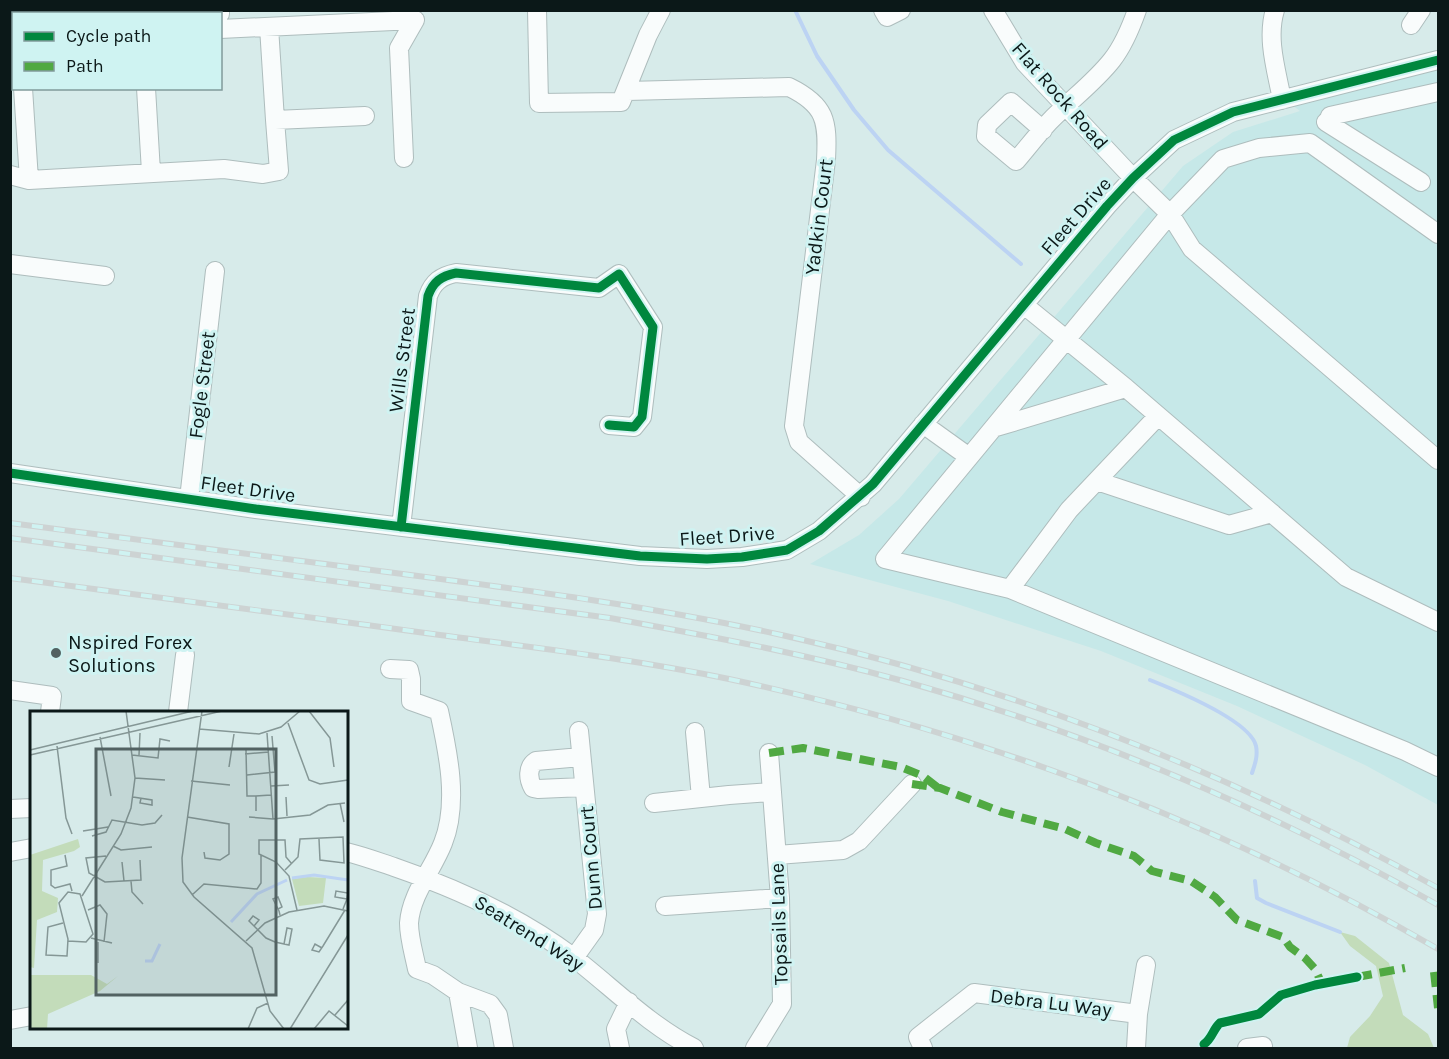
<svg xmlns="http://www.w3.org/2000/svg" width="1449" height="1059" font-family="Karla,sans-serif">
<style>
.built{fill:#c6e8e8}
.green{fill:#c3dcba}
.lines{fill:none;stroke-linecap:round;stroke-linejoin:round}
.stream{stroke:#bcd3f3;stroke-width:4}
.minor-casing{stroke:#aebdbd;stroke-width:20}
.minor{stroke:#f9fcfc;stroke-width:18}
.rail-casing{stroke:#cdd3d3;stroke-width:6}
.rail{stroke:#cff3f2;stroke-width:4;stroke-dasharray:11;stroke-linecap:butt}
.quiet{stroke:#50a942;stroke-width:8;stroke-dasharray:15 8;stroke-linecap:butt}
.cycleway-casing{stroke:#cff3f2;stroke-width:13}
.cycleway{stroke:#00873e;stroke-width:9}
.poi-dot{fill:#526262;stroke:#cff3f2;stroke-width:2}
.labels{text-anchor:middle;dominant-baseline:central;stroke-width:6;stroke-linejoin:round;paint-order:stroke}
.street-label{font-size:20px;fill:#0b1818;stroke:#cff3f2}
.poi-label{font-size:20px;fill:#0b1818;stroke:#cff3f2;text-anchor:start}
.inset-river{fill:none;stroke:#bcd3f3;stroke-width:3}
.inset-road{fill:none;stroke:#859796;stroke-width:1.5}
.view{fill:#526262;fill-opacity:0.15;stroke:#526262;stroke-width:3}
.inset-edge{fill:none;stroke:#0b1818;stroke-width:3}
</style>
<rect width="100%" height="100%" fill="#d7ebea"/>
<!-- built -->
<path class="built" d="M1438,68V805L1365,765L1237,706L1101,651L948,601L810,564L859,535L899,499L1183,166L1233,132L1300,111L1292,105Z"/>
<!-- green -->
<path class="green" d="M1340,932L1355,936L1389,963L1403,1015L1428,1034L1434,1048H1347L1350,1037L1370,1016L1383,996L1376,966L1350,946Z"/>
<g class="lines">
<!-- stream -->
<path class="stream" d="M795,10L817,56L854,110L888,150L1021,264
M1150,680C1175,690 1250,720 1256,746C1258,756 1255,764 1252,773
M1255,881L1257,898L1266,903L1340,932"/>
<defs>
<path id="minor" d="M139,10L142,14
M220,10V14
M537,10L539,103L621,102L648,35L661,10
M883,10L887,17L901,10
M993,10L1025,63L1133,178L1170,214L1192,249L1438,460
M1275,10C1266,39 1277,72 1282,100
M1411,25L1421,10
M269,27L275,120L365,116
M220,29L415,20
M10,39H14
M23,88L29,180
M146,88L151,172
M627,91L789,87C826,105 828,121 826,160L794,426L799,442L861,497
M1330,116L1438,92
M1326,122L1421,182
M1043,130L1011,102L987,125L986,136L1016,161C1027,148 1038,134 1049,122C1069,101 1094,83 1112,60C1123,46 1131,27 1137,10
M404,158L399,48L415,20
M10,175L29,180L224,169L263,174L279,171L275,120
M1438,234L1310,143L1259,148L1223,159L1170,214L885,559L1010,589L1405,751L1438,767
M10,264L105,276
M1024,305L1126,388L1346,577L1438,622
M923,424L969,457
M993,428L1126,388
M10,473L256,509L640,556L707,559L742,557L787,550L819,531L873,484L1107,206L1133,178L1174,140L1233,112L1438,60
M1097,481L1229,525L1272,513
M189,499L215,271
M401,527L428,296C433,282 441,276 456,273L599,288L619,274L653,327L642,417L634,427L609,425
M1010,589L1069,510L1158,416
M390,669L409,670L411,679V701L439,711C448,752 459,803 443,843C433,869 411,894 409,923C409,938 414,954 417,969L433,975L458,992L490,1004L498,1015L504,1048
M10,690L52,696L50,712
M178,712L185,655
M695,732L701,798
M581,757L536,761C527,767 528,779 533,788L538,789L584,787
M654,803L729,795L772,792
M10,809L32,808
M10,852L32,848
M346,852C363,856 379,862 394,867C458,889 520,917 573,957C613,988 649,1025 694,1048
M777,855L843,850L859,841L912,784
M665,906L780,898
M574,958L594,930L597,914L579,731
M458,992L468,1048
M10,1020L32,1016
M620,1048L616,1029L629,1002
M755,1048L782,1004L780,898L769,753
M923,1048L918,1037L974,993L1138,1014
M1136,1048L1138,1014L1146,965
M1247,1048L1263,1046"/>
</defs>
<!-- minor casing -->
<use href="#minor" class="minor-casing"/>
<!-- minor -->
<use href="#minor" class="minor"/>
<defs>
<path id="rail" d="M10,523C139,540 267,557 395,573C526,590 657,607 786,636C1015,687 1234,775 1438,888
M10,538L610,618C709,636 806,654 903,681C1089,733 1270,810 1438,905
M10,578C154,597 297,615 440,635C537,648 633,659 729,679C977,732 1218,821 1438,949"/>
</defs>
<!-- rail casing -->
<use href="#rail" class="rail-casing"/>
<!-- rail -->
<use href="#rail" class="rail"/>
<!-- quiet -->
<path class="quiet" d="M769,753L803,748L901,767L923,776L937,787
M912,784L940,788L1002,812L1065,829L1096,843L1134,856L1152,871L1191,881L1215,897L1237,920L1283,937L1290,947L1305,958L1315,969L1322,984
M1434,972L1438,1008
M1357,977L1405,968"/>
<defs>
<path id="cycleway" d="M10,473L256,509L640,556L707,559L742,557L787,550L819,531L873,484L1107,206L1133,178L1174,140L1233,112L1438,60
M401,527L428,296C433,282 441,276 456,273L599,288L619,274L653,327L642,417L634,427L609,425
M1204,1044C1212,1039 1213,1029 1220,1023L1259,1014L1281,995L1315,985L1357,977"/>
</defs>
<!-- cycleway casing -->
<use href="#cycleway" class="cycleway-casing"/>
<!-- cycleway -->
<use href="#cycleway" class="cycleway"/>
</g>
<!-- markers -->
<circle class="poi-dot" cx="56" cy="653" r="6"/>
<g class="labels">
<!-- street labels -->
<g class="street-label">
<text transform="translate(1060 96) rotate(49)">Flat Rock Road</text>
<text transform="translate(1076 216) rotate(-49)">Fleet Drive</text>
<text transform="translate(819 217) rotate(-83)">Yadkin Court</text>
<text transform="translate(402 360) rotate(-83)">Wills Street</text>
<text transform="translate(202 385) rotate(-83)">Fogle Street</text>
<text transform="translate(248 489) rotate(8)">Fleet Drive</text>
<text transform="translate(727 536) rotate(-4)">Fleet Drive</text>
<text transform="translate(591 858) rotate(-95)">Dunn Court</text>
<text transform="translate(779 924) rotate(-92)">Topsails Lane</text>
<text transform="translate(529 933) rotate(32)">Seatrend Way</text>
<text transform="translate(1051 1003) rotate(7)">Debra Lu Way</text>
</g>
<!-- poi labels -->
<g class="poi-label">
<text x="68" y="642">Nspired Forex<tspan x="68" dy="23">Solutions</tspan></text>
</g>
</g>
<!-- overview -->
<g transform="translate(30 711)">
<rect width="318" height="318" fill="#d7ebea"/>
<path d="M48,128L50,136L44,140L13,149L12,180L28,187L27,201L7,209L4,257L0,256V144ZM277,166L296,167L293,192L269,195L262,168ZM1,264H61L77,273L88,265L70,280L18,303L17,318H0Z" fill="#c3dcba"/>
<path class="inset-river" d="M262,167L284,164L318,169M201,211L227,183L257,169M115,250H122L130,233"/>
<path class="inset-road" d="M172,0L152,147L153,171L164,186L222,237L240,300L254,318M279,0L300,27L304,56M258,12L279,69L290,73L318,69M169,18L229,23L251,16L270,0M237,22L243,108M70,26L81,85M27,35L36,107L42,123M0,39L163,0M216,39L217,85H226M215,43L239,41M0,44L192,0M102,44L128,47L130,28L140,30M109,44L110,22M199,56L204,23M217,64L245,61L242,25M105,67L135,69M161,70L200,74M241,75L259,74M103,86L122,89V94L110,92L111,87M256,86L257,105M310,92L314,111M226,100V85L241,84M157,106L199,113V143L190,149L175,147L174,141M219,106L243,108M243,108L280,104L298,94L315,92M53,120L78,116M62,125L76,121L82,109L112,114L125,112L132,104M83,135L91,139L122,136M35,144L37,155L21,159V174L25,177L40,173L42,180M76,145L56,147L59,162L75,171L111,169L110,149M92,151L94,170M262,153L256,146L255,129H229V143L246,151L259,165L267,199M255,159L268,146L270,128L313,126L314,152L290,149L289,128M101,170L102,181L113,193M162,184L174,173L227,178L231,172V144M52,185L91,123L101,97L105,67L96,0M248,198L252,196L248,186L243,188L249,200L250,204M313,198L317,188L318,182L306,180L305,186L317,188M58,199L70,194L77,203L74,231M33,212L18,216L16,244L37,245L38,228L29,192L38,181L50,183L63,223L56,231L38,230M224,215L229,209L223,205L219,210L236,227L245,231L259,234L262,218L257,217L254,233M61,227L82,232M216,230L235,212L259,201L294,195L318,200M68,231V252M292,237L285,233L282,239L289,241L293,235L315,199M305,304L318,289M218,318L227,297L238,292M260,318L318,224M284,318L299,300L318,315"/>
<path class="view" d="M66,38H246V284H66Z"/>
<rect width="318" height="318" class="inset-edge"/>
</g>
<!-- border -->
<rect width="1449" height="1059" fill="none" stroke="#0b1818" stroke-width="24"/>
<!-- legend -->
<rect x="12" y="12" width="210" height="78" fill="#cff3f2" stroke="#819b9b" stroke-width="1.5"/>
<rect x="24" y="32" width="30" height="9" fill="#00873e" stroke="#819b9b" stroke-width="1.5"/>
<text x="66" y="42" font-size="18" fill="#0b1818">Cycle path</text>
<rect x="24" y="62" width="30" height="9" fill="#50a942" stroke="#819b9b" stroke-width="1.5"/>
<text x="66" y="72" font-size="18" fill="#0b1818">Path</text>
</svg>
